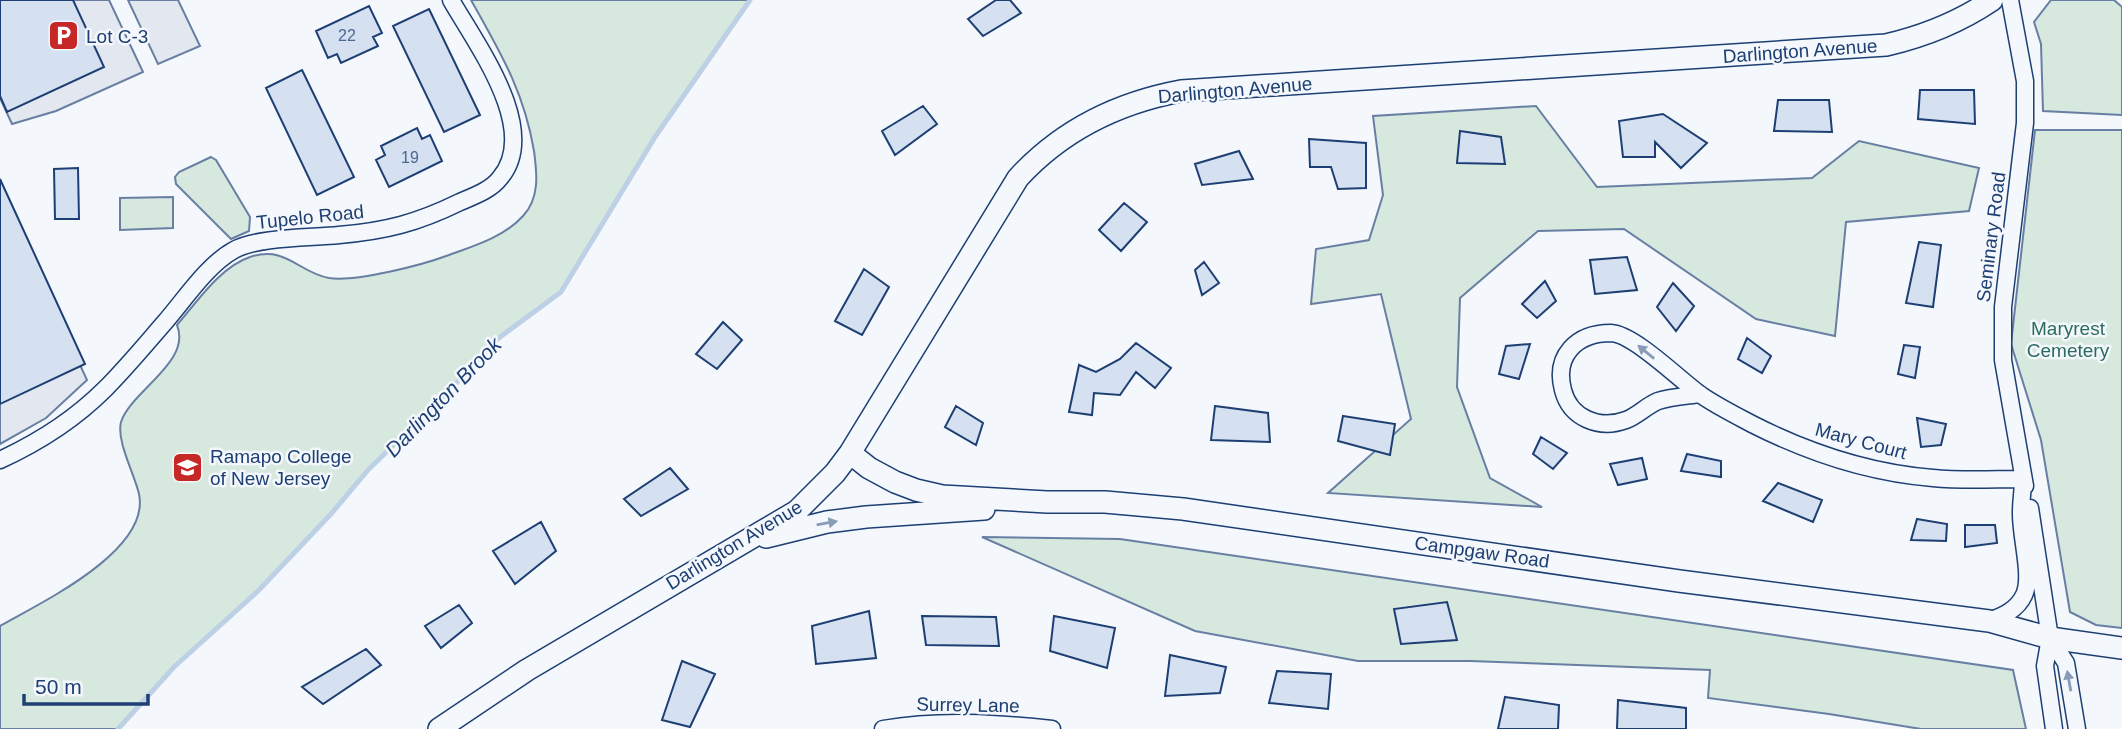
<svg xmlns="http://www.w3.org/2000/svg" width="2122" height="729" font-family="Arial,sans-serif">
<style>
.green{fill:#d7e8df;stroke:#687fa3;stroke-width:2}
.parking{fill:#e3e8f0;stroke:#687fa3;stroke-width:2}
.lines{fill:none;stroke-linecap:round;stroke-linejoin:round}
.stream{stroke:#bed0e5;stroke-width:5}
.building{fill:#d5e0f0;stroke:#1d3f73;stroke-width:2}
.minor-casing{stroke:#1d3f73;stroke-width:19}
.secondary-casing{stroke:#1d3f73;stroke-width:24}
.minor{stroke:#f4f7fb;stroke-width:16}
.secondary{stroke:#f4f7fb;stroke-width:21}
.oneway{fill:#889bb7}
.labels{text-anchor:middle;dominant-baseline:central;stroke-width:5;stroke-linejoin:round;paint-order:stroke}
.number-label{font-size:16px;fill:#4b6792}
.poi-label{font-size:19px;fill:#1d3f73;stroke:#f4f7fb;text-anchor:start}
.street-label{font-size:19px;fill:#1d3f73;stroke:#f4f7fb}
.park-label{font-size:19px;fill:#2c6c60;stroke:#f4f7fb}
.water-label{font-size:21px;font-style:italic;fill:#1d3f73;stroke:#f4f7fb}
</style>
<rect width="100%" height="100%" fill="#f4f7fb"/>
<!-- green -->
<path class="green" d="M471,0H750L655,137L561,292L492,343L453,387L368,470L331,514L258,591L174,667L118,729H0V626C40,603 151,551 139,494C135,475 116,441 121,422C131,391 192,362 177,325C197,302 220,267 250,257C286,245 299,273 329,278C357,282 422,265 449,255C474,246 504,237 523,216C540,198 537,173 534,151C524,91 500,52 471,0Z
M2051,0H2114L2122,7V115L2043,111L2041,44L2034,22Z
M1536,106L1597,187L1812,178L1859,141L1979,168L1969,211L1846,222L1835,336L1756,319L1624,229L1538,231L1460,298L1457,387L1490,478L1542,507L1328,493L1411,419L1381,294L1311,304L1316,249L1369,240L1383,195L1373,116Z
M2035,130H2122V628L2096,625L2070,612L2041,440L2011,344Z
M211,157L216,160L250,217L249,231L231,239L176,184L175,177L179,172Z
M173,197V228L120,230V198Z
M982,537L1120,539L2013,670L2026,729H1921L1829,714L1708,698L1710,670L1470,661H1358L1195,631Z"/>
<!-- parking -->
<path class="parking" d="M0,0H109L143,72L56,111L12,124L0,98Z
M128,0H178L200,46L158,64Z
M0,192L87,380L46,418L0,444Z"/>
<g class="lines">
<!-- stream -->
<path class="stream" d="M118,729L174,667L258,591L331,514L368,470L453,387L492,343L561,292L655,137L750,0"/>
</g>
<!-- building -->
<path class="building" d="M0,0H73L104,67L7,112L0,96Z
M996,0H1010L1021,13L983,36L968,19Z
M369,6L382,33L373,37L378,46L341,63L337,54L328,58L316,31Z
M429,9L480,115L444,132L393,26Z
M302,70L354,177L317,195L266,88Z
M1920,90H1974L1975,124L1918,119Z
M1778,100H1829L1832,132L1774,131Z
M923,106L937,124L895,155L882,131Z
M1663,114L1707,143L1681,168L1655,142V157H1623L1619,121Z
M417,128L422,139L430,135L442,161L389,187L376,160L385,155L381,146Z
M1460,131L1501,137L1505,164L1457,163Z
M1309,139L1366,143V188L1338,189L1331,167H1310Z
M1239,151L1253,179L1202,185L1195,164Z
M78,168L79,219H55L54,169Z
M0,179L85,364L0,404Z
M1124,203L1147,222L1121,251L1099,230Z
M1919,242L1941,245L1933,307L1906,303Z
M1627,257L1637,290L1595,294L1590,260Z
M1204,262L1219,283L1202,295L1195,270Z
M864,269L889,287L862,335L835,321Z
M1545,281L1556,301L1537,318L1522,304Z
M1673,283L1694,306L1676,331L1657,307Z
M723,322L742,340L717,369L696,354Z
M1747,338L1771,356L1762,373L1738,359Z
M1136,343L1171,368L1155,388L1136,372L1120,395L1094,393L1092,415L1069,412L1079,365L1096,372L1120,359Z
M1530,344L1519,379L1499,374L1506,346Z
M1904,345L1920,347L1915,378L1898,374Z
M956,406L983,423L976,445L945,427Z
M1215,406L1268,413L1270,442L1211,440Z
M1343,416L1395,424L1390,455L1338,441Z
M1917,418L1946,424L1941,445L1921,447Z
M1541,437L1567,453L1553,469L1533,454Z
M1687,454L1721,461V477L1681,471Z
M1642,458L1647,479L1618,485L1610,464Z
M670,468L688,489L641,516L624,499Z
M1778,483L1822,500L1813,522L1763,501Z
M1917,519L1947,524L1946,541L1911,540Z
M541,522L556,551L515,584L493,551Z
M1965,525H1995L1997,543L1965,547Z
M1447,602L1457,640L1401,644L1394,609Z
M459,605L472,623L441,648L425,626Z
M869,611L876,658L816,664L812,626Z
M922,616L996,617L999,646L926,645Z
M1054,616L1115,628L1107,668L1050,651Z
M366,649L381,665L323,704L302,687Z
M1170,655L1226,667L1220,693L1165,696Z
M682,661L715,674L690,727L662,720Z
M1277,671L1331,674L1328,709L1269,703Z
M1505,697L1559,705L1558,729H1498Z
M1618,700L1686,708V729H1617Z"/>
<g class="lines">
<defs>
<path id="minor" d="M2010,0L2025,81V123L2003,307V360L2025,486
M1700,394C1686,396 1671,397 1658,401C1646,406 1637,416 1626,420C1599,430 1570,418 1563,390C1554,356 1576,333 1611,333C1634,334 1681,381 1701,395C1717,406 1735,415 1752,424C1809,453 1870,473 1933,478C1963,481 1994,479 2023,479C2023,490 2021,501 2021,512C2020,535 2033,576 2024,595C2017,610 2003,616 1989,621
M0,460C37,443 76,418 105,389C126,368 145,345 165,322C185,299 207,265 234,250C257,237 311,238 339,235C386,231 417,223 460,202C474,196 491,190 500,178C541,130 476,44 451,0
M2030,508L2050,638L2045,666L2054,729
M2050,638L2066,663L2077,729
M883,729C941,719 995,723 1052,729"/>
<path id="secondary" d="M850,453L869,468L895,482L916,490L942,496L1047,502H1105L1183,509L1679,581L1989,621L2050,638L2122,648
M766,537L827,522L866,517L984,509
M439,729L527,670L797,511L835,473L850,453L1018,178C1062,130 1117,103 1181,91L1886,45C1925,36 1958,23 1992,0"/>
</defs>
<!-- minor casing -->
<use href="#minor" class="minor-casing"/>
<!-- secondary casing -->
<use href="#secondary" class="secondary-casing"/>
<!-- minor -->
<use href="#minor" class="minor"/>
<!-- secondary -->
<use href="#secondary" class="secondary"/>
</g>
<!-- one-way arrows -->
<defs><path id="oneway-solid" d="M-6-.8H1V-3.2L6.5 0L1 3.2V.8H-6Z" transform="scale(1.75)"/></defs>
<g class="oneway">
<use href="#oneway-solid" transform="translate(1646 352) rotate(-141)"/>
<use href="#oneway-solid" transform="translate(827 523) rotate(-10)"/>
<use href="#oneway-solid" transform="translate(2069 681) rotate(-100)"/>
</g>
<!-- icons -->
<defs>
<symbol id="parking-square" viewBox="-11 -11 22 22"><rect x="-9" y="-9" width="18" height="18" rx="4" fill="#c62828" stroke="#f4f7fb"/><path d="M-3.5-5.5H1a3.5 3.5 0 0 1 0 7H-1V5.5H-3.5ZM-1-3.4V-.6H.8a1.4 1.4 0 0 0 0-2.8Z" fill="#fff"/></symbol>
<symbol id="university-square" viewBox="-11 -11 22 22"><rect x="-9" y="-9" width="18" height="18" rx="4" fill="#c62828" stroke="#f4f7fb"/><path d="M0-5L7-2L0 1L-7-2ZM-4 1L0 2.5L4 1V4Q0 6-4 4Z" fill="#fff"/></symbol>
</defs>
<g fill-rule="evenodd">
<use href="#parking-square" x="46" y="18" width="35" height="35"/>
<use href="#university-square" x="170" y="450" width="35" height="35"/>
</g>
<g class="labels">
<!-- number labels -->
<g class="number-label">
<text x="347" y="35">22</text>
<text x="410" y="157">19</text>
</g>
<!-- poi labels -->
<g class="poi-label">
<text x="86" y="36">Lot C-3</text>
<text x="210" y="456">Ramapo College<tspan x="210" dy="22">of New Jersey</tspan></text>
</g>
<!-- street labels -->
<g class="street-label">
<text transform="translate(1800 51) rotate(-4)">Darlington Avenue</text>
<text transform="translate(1235 90) rotate(-5)">Darlington Avenue</text>
<text transform="translate(310 217) rotate(-6)">Tupelo Road</text>
<text transform="translate(1991 237) rotate(-83)">Seminary Road</text>
<text transform="translate(1861 441) rotate(15)">Mary Court</text>
<text transform="translate(734 545) rotate(-31)">Darlington Avenue</text>
<text transform="translate(1482 552) rotate(8)">Campgaw Road</text>
<text transform="translate(968 705) rotate(1)">Surrey Lane</text>
</g>
<!-- park labels -->
<g class="park-label">
<text x="2068" y="328">Maryrest<tspan x="2068" dy="22">Cemetery</tspan></text>
</g>
<!-- water labels -->
<g class="water-label">
<text transform="translate(443 397) rotate(-46)">Darlington Brook</text>
</g>
</g>
<!-- scale -->
<path d="M24 694v10h124v-10" fill="none" stroke="#1d3f73" stroke-width="3.5"/>
<text x="35" y="694" font-size="21" fill="#1d3f73" stroke="#f4f7fb" stroke-width="5" paint-order="stroke">50 m</text>
</svg>
